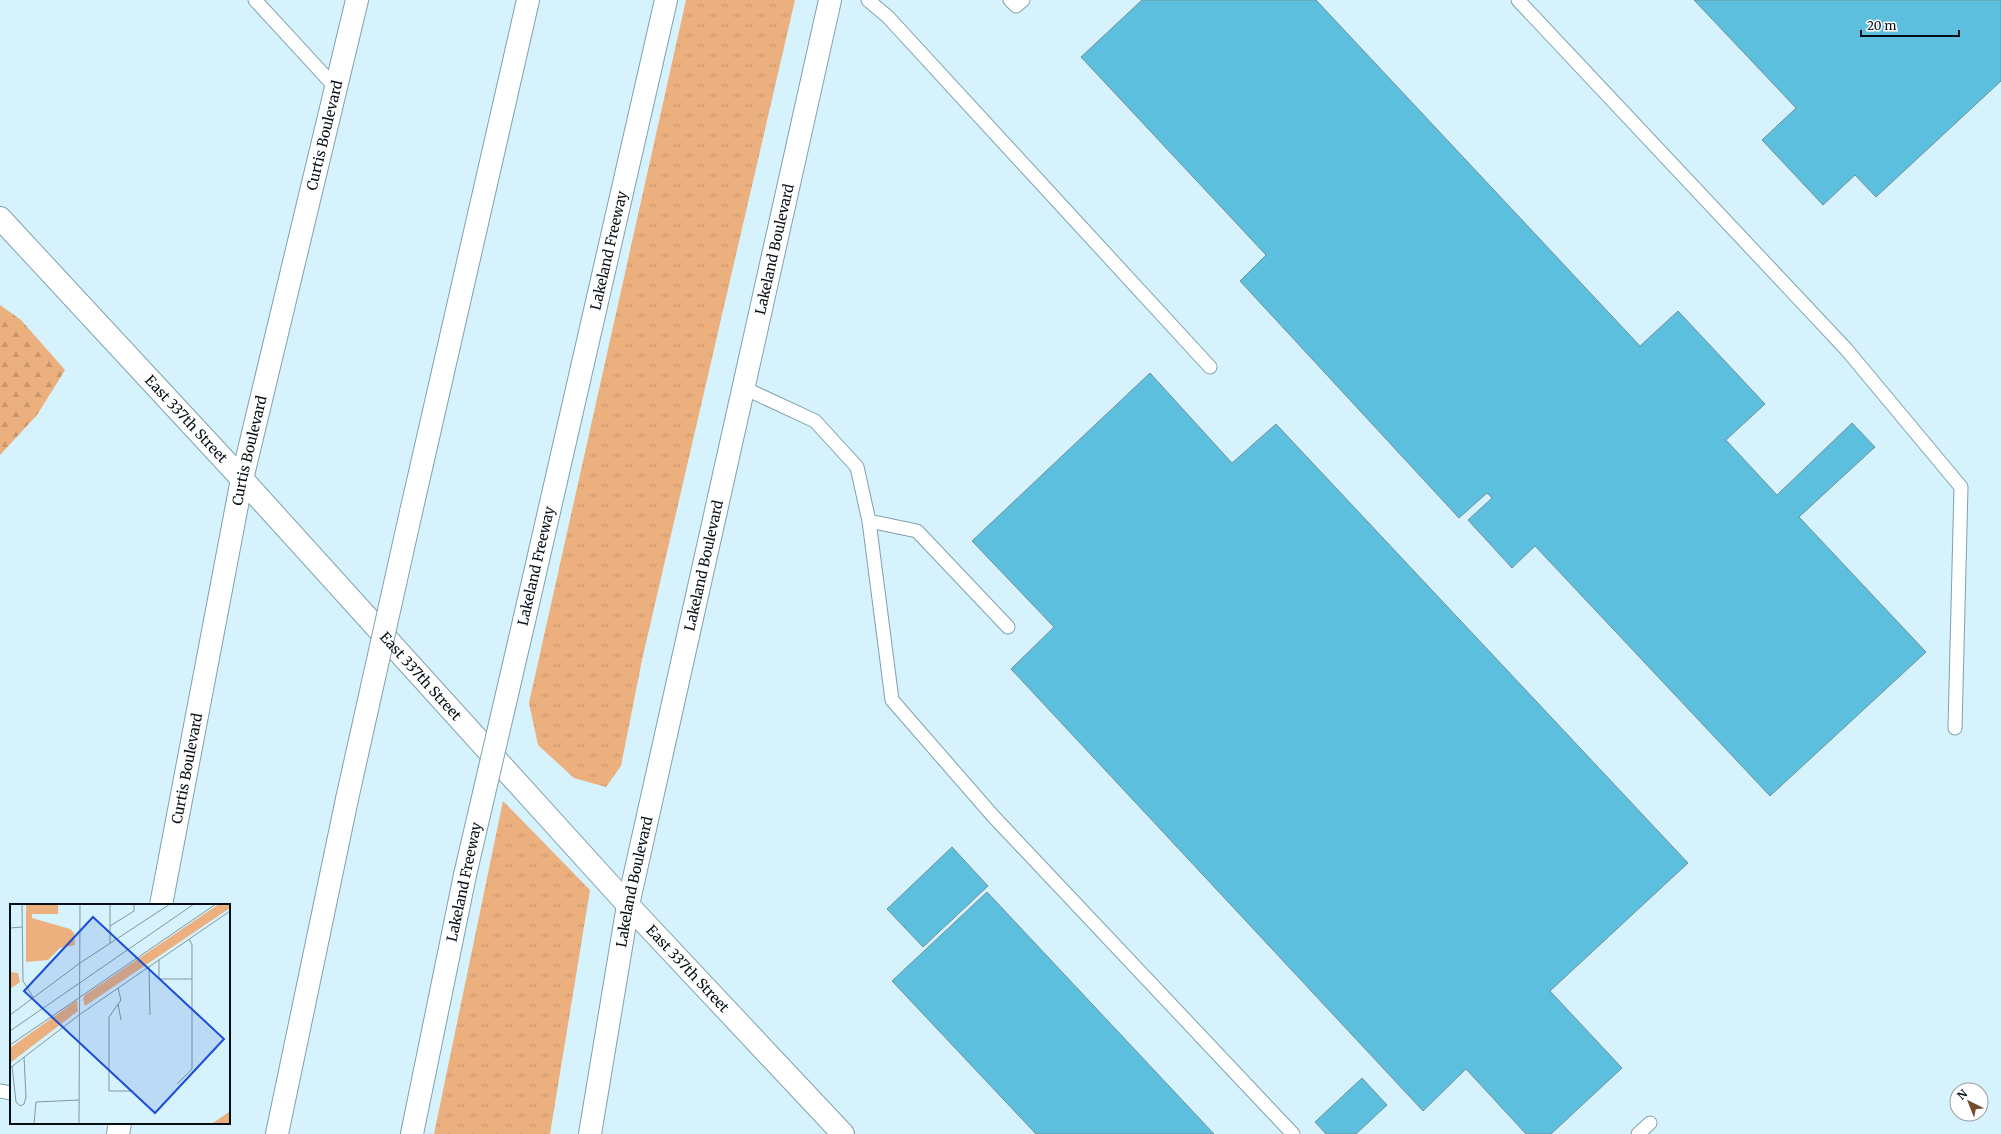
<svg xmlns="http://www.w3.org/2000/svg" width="2001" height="1134" font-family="Merriweather,serif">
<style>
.grass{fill:url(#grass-tufts)}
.forest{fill:url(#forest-firs)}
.building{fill:#5cbfdd;stroke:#72929d}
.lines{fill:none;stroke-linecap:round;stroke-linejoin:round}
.service-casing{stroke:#80a1ac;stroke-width:15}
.minor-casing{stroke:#80a1ac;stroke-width:24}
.tertiary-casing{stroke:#80a1ac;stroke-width:24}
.motorway-casing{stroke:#80a1ac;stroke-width:24}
.service{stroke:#fff;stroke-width:13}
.minor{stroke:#fff;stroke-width:22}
.tertiary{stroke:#fff;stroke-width:22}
.motorway{stroke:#fff;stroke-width:22}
.motorway-bridge-casing{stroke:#80a1ac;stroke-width:24;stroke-linecap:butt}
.motorway-bridge{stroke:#fff;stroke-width:22}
.labels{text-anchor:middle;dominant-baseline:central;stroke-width:3;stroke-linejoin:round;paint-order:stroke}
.street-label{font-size:14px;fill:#040f13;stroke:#fff}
.inset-road{fill:none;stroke:#82979f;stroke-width:1}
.view{fill:#1d4ed8;fill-opacity:0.15;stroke:#1d4ed8;stroke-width:2}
.inset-edge{fill:none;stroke:#040f13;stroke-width:2}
</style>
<defs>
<pattern id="grass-tufts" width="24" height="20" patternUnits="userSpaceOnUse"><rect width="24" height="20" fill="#ebb07d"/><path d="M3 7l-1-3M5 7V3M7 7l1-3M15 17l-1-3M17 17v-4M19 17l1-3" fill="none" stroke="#c8966b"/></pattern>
<pattern id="forest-firs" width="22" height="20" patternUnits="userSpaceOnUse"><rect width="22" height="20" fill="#ebb07d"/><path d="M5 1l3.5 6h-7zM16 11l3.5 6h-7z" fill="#c8966b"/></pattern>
</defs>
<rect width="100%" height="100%" fill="#d6f2fc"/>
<!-- grass -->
<path class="grass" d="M686,0H795L642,660L621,766L606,787L574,778L538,745L529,703Z
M503,801L590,890L550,1134H434Z"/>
<!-- forest -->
<path class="forest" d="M0,305L21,320L65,370L37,415L0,455Z"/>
<!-- building -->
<path class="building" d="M1142,0H1316L1640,346L1678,311L1765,404L1726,440L1777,495L1852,423L1875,447L1799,517L1926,652L1770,796L1535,546L1512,568L1468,520L1492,498L1487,493L1459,518L1240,281L1266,255L1081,57Z
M1694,0H2001V81L1876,197L1855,175L1823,205L1762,140L1796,108Z
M1150,373L1232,463L1276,424L1688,863L1550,991L1622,1068L1551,1134H1526L1466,1069L1423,1111L1011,669L1054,627L972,541Z
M952,847L988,886L923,947L887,909Z
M987,892L1214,1134H1036L892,981Z
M1362,1078L1387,1105L1356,1134H1326L1315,1122Z"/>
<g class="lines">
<defs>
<path id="service" d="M255,0L336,88
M868,0L888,17L1210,367
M1010,0L1016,6L1023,0
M1518,0L1846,349L1961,487L1955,728
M744,388L815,421L857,467L869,521L892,700L993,816L1293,1134
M869,521L917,531L1008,627
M0,1091L11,1093
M1638,1134L1650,1123"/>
<g id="minor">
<path id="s1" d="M0,218L242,479L628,905L843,1134"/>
</g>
<g id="tertiary">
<path id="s2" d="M161,905L242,479L357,0"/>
<path d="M118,1134L120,1123"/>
<path id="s3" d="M590,1134L628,905L830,0"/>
</g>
<g id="motorway">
<path d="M411,512L528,0"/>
<path id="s4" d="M524,621L666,0"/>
<path d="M277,1134L347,799"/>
<path d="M412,1134L465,875"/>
</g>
</defs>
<!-- service casing -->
<use href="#service" class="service-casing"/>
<!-- minor casing -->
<use href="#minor" class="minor-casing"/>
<!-- tertiary casing -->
<use href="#tertiary" class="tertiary-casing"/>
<!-- motorway casing -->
<use href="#motorway" class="motorway-casing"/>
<!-- service -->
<use href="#service" class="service"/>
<!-- minor -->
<use href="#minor" class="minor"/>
<!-- tertiary -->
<use href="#tertiary" class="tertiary"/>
<!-- motorway -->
<use href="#motorway" class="motorway"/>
<defs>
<path id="motorway-bridge" d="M347,799L411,512
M465,875L524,621"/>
</defs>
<!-- motorway-bridge casing -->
<use href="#motorway-bridge" class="motorway-bridge-casing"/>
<!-- motorway-bridge -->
<use href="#motorway-bridge" class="motorway-bridge"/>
</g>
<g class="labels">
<!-- street labels -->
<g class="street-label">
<text stroke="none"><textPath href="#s2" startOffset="787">Curtis Boulevard</textPath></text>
<text stroke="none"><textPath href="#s3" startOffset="904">Lakeland Boulevard</textPath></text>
<text stroke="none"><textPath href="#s4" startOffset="380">Lakeland Freeway</textPath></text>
<text stroke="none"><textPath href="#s1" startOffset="274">East 337th Street</textPath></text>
<text stroke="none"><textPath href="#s2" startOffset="463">Curtis Boulevard</textPath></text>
<text transform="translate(536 566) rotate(-77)">Lakeland Freeway</text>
<text stroke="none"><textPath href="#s3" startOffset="580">Lakeland Boulevard</textPath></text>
<text stroke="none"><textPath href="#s1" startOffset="622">East 337th Street</textPath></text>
<text stroke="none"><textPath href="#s2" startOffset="139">Curtis Boulevard</textPath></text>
<text transform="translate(464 882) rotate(-78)">Lakeland Freeway</text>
<text stroke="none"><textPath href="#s3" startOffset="256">Lakeland Boulevard</textPath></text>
<text stroke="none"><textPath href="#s1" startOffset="1018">East 337th Street</textPath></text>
</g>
</g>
<!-- overview -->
<g transform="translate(10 904)">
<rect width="220" height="220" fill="#d6f2fc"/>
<path d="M209,0H220V4L75,102L73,95L75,91ZM67,96L68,107L0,159V144Z" fill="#ebb07d"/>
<path d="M16,0H48V10H22V14L60,25L64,29L65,41L50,44L38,56L16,58ZM0,68L8,69L10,78L0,85ZM219,208L220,220H204L203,219Z" fill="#ebb07d"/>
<path class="inset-road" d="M12,0L13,77L23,93M100,22L124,7V0M0,24L12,23M100,39V0M149,56V75H182M139,62L140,111M108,84L111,96L99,113V187H123M108,100L111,116M0,111L70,59L160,0M0,127L184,0M0,141L206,0M2,162L6,198L10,202L14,200L16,193L14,153M0,164L69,111L220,7M167,180L182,165V41L179,35M24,220L26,198L69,196M69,220L70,0"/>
<path class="view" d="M83,13L214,135L145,209L14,87Z"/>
<rect width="220" height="220" class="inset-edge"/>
</g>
<!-- north arrow -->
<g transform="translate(1969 1102) rotate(317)"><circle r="19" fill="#ffffff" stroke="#9b9fa1"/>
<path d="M0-3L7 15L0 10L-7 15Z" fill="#734d2a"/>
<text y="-6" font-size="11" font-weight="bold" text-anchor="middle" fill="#040f13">N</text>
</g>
<!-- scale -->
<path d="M1861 30v6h98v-6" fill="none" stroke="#040f13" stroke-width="2"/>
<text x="1867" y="30" font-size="12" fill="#040f13" stroke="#ffffff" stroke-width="3" paint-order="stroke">20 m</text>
</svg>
